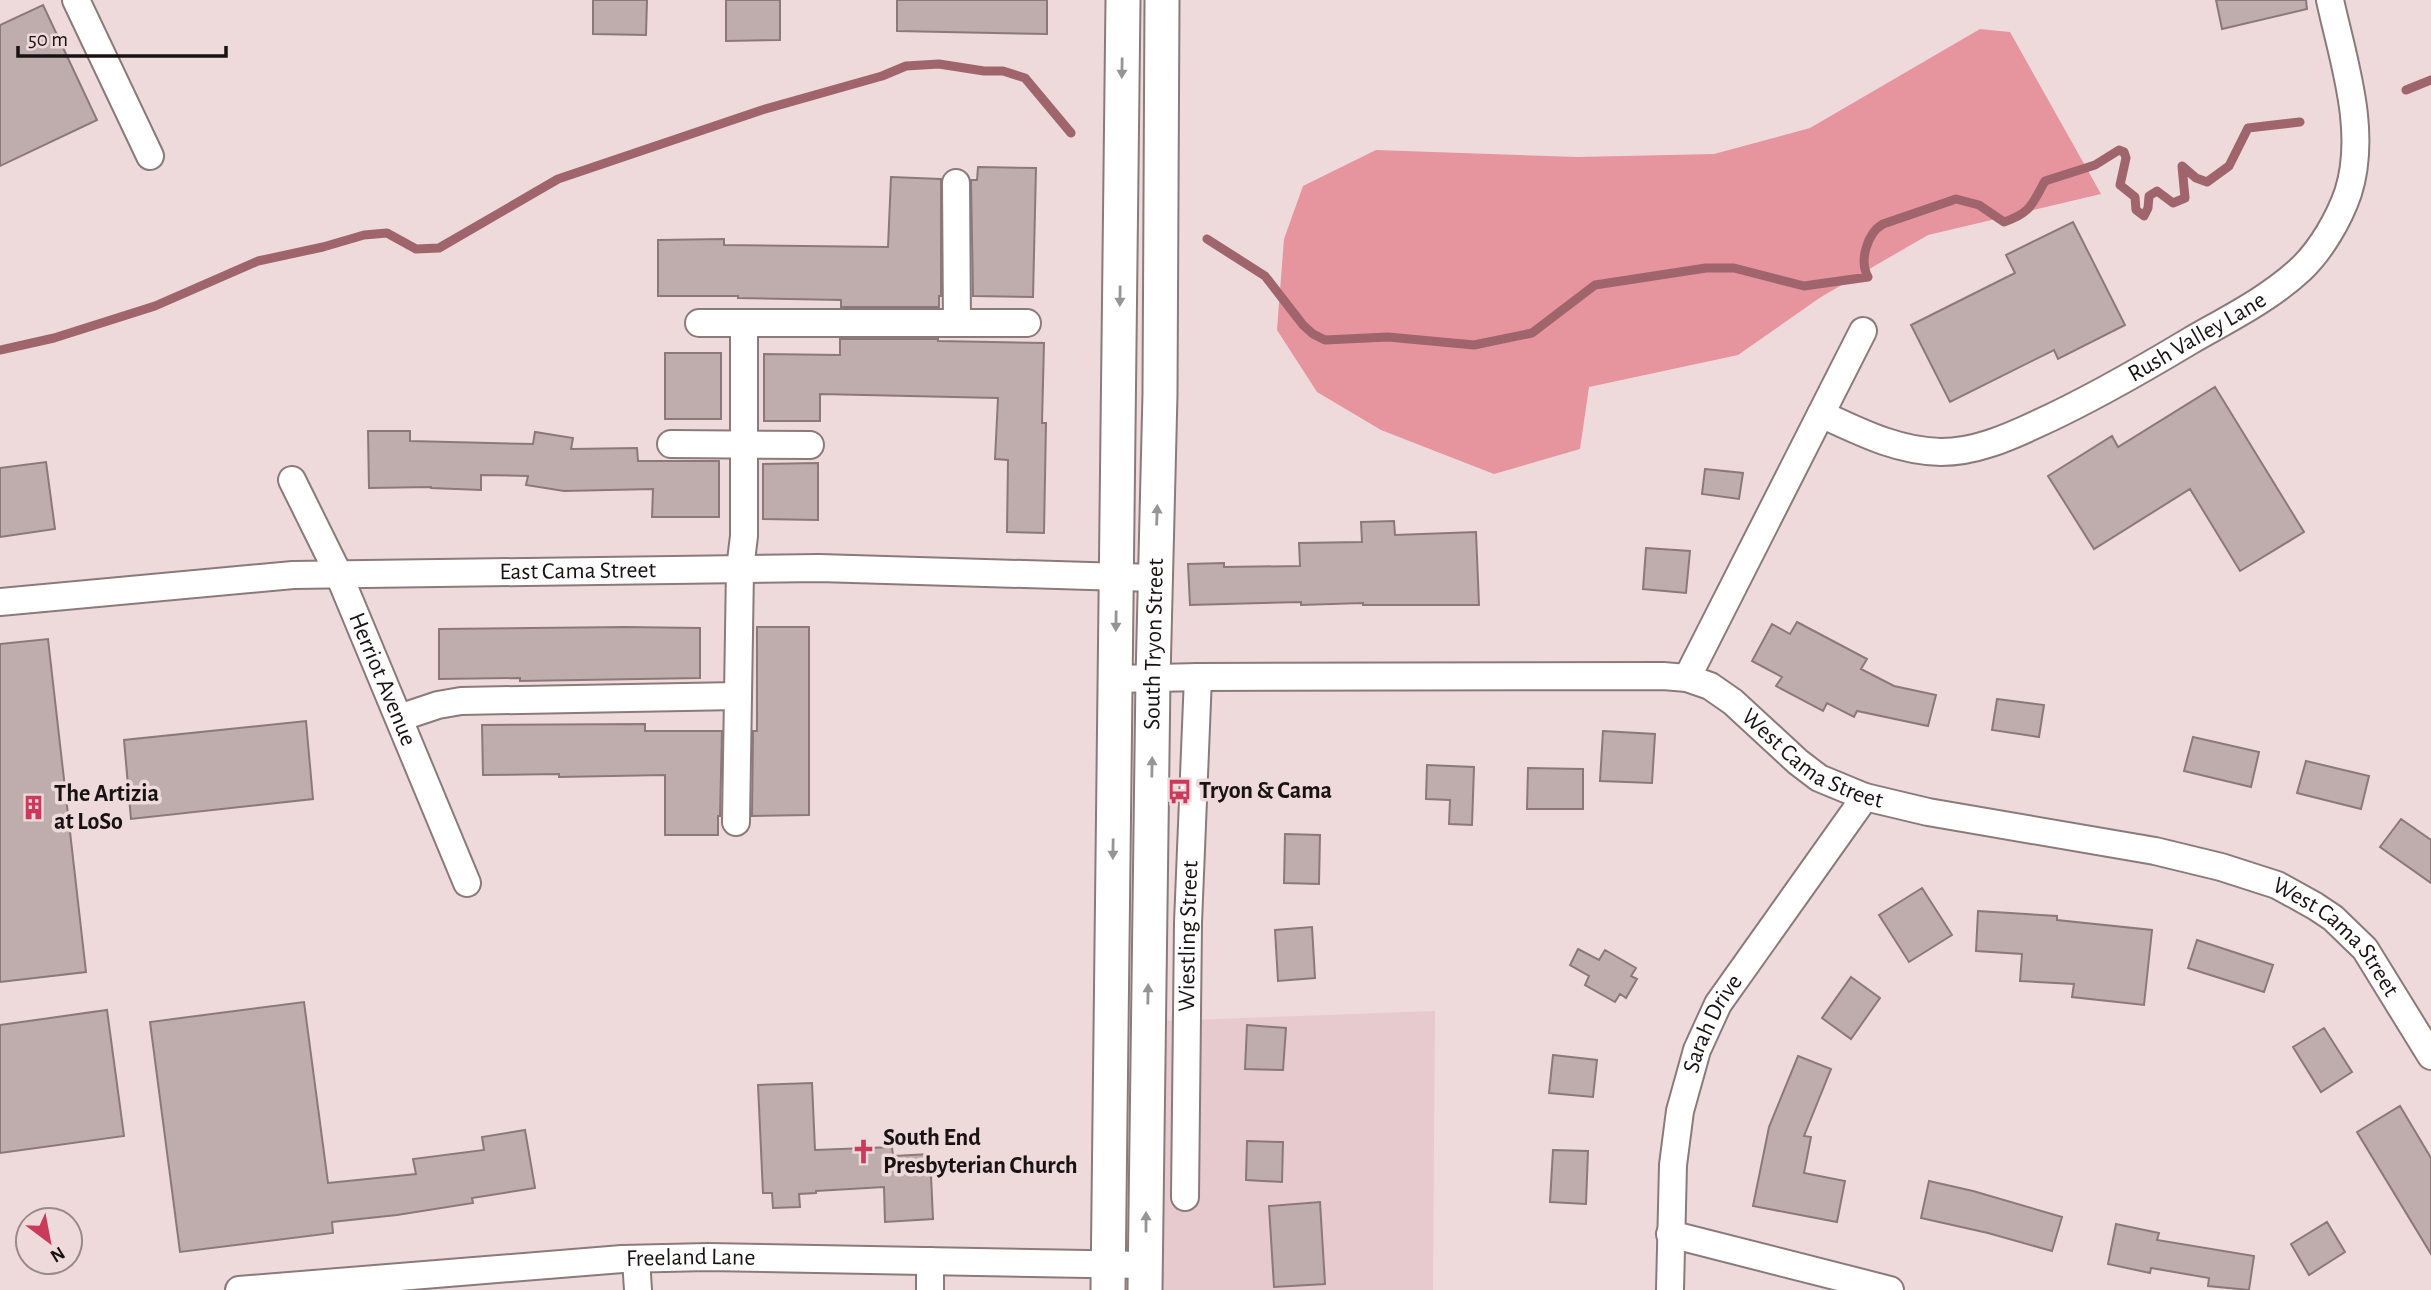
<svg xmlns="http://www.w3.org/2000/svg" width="2431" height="1290" font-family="'Alegreya Sans',sans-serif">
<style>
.built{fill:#e7cacd}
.forest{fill:#e6949e}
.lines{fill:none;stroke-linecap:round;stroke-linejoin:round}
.stream{stroke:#a0656c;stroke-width:9}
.building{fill:#bfacad;stroke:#8b797a;stroke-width:2}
.minor-casing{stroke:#8b7a7b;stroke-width:30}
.major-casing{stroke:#8b7a7b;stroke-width:37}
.minor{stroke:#fff;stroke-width:26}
.major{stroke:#fff;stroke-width:33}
.oneway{fill:#979494}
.labels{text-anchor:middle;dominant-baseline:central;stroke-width:7;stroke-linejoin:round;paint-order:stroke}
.street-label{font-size:24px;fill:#181212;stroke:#eedadb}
.poi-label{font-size:24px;font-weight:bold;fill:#181212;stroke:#eedadb;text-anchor:start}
</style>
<rect width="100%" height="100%" fill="#eedadb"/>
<!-- built -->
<path class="built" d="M1435,1011L1433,1290H1161L1164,1021Z"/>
<!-- forest -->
<path class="forest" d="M1980,29L2010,32L2101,194L1928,235L1821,297L1738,355L1589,387L1580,449L1494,474L1381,430L1317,392L1277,330L1284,239L1303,186L1376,150L1578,157L1714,154L1810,128Z"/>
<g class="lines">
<!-- stream -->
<path class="stream" d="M2406,90L2431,80
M1207,239L1265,276L1303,325L1313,334L1325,340L1388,337L1474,345L1532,333L1595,285L1706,268H1734L1804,286L1868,277C1859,261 1867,233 1883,224L1956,199L1979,205L2004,222C2031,213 2032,204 2045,181L2095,165L2119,150L2124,152L2126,158L2120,185L2135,197L2136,210L2144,216L2148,208L2149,196L2157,191L2173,203L2185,198L2182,166L2196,178L2207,182L2229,166L2248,128L2300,122
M0,350L54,338L155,306L258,261L323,247L364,235L387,233L416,249L439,248L558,179L762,110L882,76L906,66L939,64L984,71H1003L1025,78L1071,133"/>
</g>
<!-- building -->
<path class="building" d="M593,0H647L646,35L593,34Z
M726,0H780V40L726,41Z
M897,0H1047V34L897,31Z
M2216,0H2306L2307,9L2222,29Z
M43,5L97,120L0,166V25Z
M978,167L1036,168L1033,297L973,296L971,180H977Z
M891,177L941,179V296H939V307H841V300L738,298V296H658V240L724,239V245L888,247Z
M2073,222L2125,325L2058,359L2054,350L1950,402L1911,325L2015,273L2006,255Z
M840,339H938V341L1044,343L1042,423H1046L1044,533L1007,532L1008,460L995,459L998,398L820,394V421H764V354L840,355Z
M665,353H721V419H665Z
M2215,387L2304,532L2240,571L2190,489L2094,549L2048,476L2112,436L2118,447Z
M368,431H410V441L533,444L535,432L573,438L571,449L637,448L638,461H719V517H652L653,489L564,491L526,485L528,476L481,475V490L431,488V487L369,488Z
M46,462L55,529L0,537V468Z
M818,463V520L763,519V464Z
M1705,469L1743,473L1739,499L1702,494Z
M1394,521L1395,535L1476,532L1479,605H1363V603L1301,605V602L1190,605L1188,564L1224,563V567L1300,566L1299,543L1362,542L1361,522Z
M1646,548L1690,551L1686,593L1643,589Z
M1797,622L1867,659L1861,669L1894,686L1936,695L1928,726L1857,711L1854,717L1827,703L1823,711L1776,686L1782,677L1752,661L1772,624L1790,634Z
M626,627L700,628V678L520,681V678L439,679V629Z
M757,627H809V815L752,816L753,731H757Z
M48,639L86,972L0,982V644Z
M1997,699L2044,705L2039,737L1992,730Z
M306,721L313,799L131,819L124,740Z
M645,724V731H722L720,816H718V835H665V775L559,777V774L483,775L482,725Z
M1603,731L1655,734L1652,783L1600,781Z
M2193,737L2259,752L2251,787L2184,771Z
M2306,761L2369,776L2361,809L2297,793Z
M1427,765L1474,767L1472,825L1449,824L1450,800L1426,799Z
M1528,768L1583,769V809H1527Z
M2401,819L2431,840V883L2380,847Z
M1285,834L1320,835L1319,884L1284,883Z
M1922,888L1952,935L1909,962L1879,915Z
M1978,911L2057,916V920L2152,930L2144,1005L2072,997L2074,984L2020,981L2022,954L1976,951Z
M1312,927L1315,978L1278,981L1275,930Z
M2197,940L2273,965L2264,992L2188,968Z
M1578,949L1599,960L1605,950L1636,968L1631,976L1637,979L1626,998L1620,994L1615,1002L1585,985L1589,976L1570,965Z
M1851,977L1880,998L1851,1039L1822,1018Z
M304,1002L328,1183L416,1174L413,1159L484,1150L482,1137L525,1130L535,1188L472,1198L473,1203L397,1215L332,1222L333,1233L180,1252L150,1022Z
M107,1010L124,1136L0,1153V1025Z
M1247,1025L1286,1028L1283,1070L1245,1069Z
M2324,1028L2352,1072L2321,1092L2293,1047Z
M1553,1055L1597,1060L1593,1097L1549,1093Z
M1798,1056L1831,1069L1804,1136L1811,1137L1804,1173L1845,1181L1837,1222L1753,1206L1769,1127Z
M812,1083L815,1150L892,1147L893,1156L930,1154L933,1219L885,1222L884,1187L816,1191V1193L799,1194L800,1207L773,1208L772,1193H763L758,1085Z
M2400,1106L2431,1158V1254L2357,1132Z
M1247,1141L1283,1142L1282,1182L1246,1180Z
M1553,1150L1588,1151L1586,1204L1550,1202Z
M1929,1181L1973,1191L2062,1217L2052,1251L1988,1233L1921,1218Z
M1320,1202L1325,1284L1274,1287L1269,1206Z
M2327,1222L2345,1252L2309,1275L2291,1244Z
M2116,1224L2159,1233L2157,1240L2254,1256L2249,1290L2208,1286L2209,1278L2151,1268L2150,1273L2108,1264Z"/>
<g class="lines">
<defs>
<g id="minor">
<path d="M76,0L150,156"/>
<path d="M956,183L957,323"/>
<path d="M699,323H744V536L740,569L736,822"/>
<path d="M744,323H1027"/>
<path id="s1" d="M1821,414C1860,432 1897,451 1941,452C1975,452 2007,438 2037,424C2090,400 2140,371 2190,341C2228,319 2269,299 2301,269C2321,250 2339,219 2348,193C2368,131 2343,60 2330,0"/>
<path d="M671,444L810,445"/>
<path id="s2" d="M292,480L339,575L467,883"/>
<path id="s3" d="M0,602L293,575L819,568L1155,578"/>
<path d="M1687,678L1863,331"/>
<path id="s4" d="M1116,679L1198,677L1663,676L1687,678L1710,686L1733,702L1798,762L1819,778L1865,797L1928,812L2155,851L2221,867L2277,885L2315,906L2333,918L2365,949L2431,1056"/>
<path d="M399,718L438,705L461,701L738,696"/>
<path id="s5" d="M1185,1197L1188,923L1198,677"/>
<path d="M1670,1234L1890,1290"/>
<path d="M636,1259L638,1290"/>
<path d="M930,1261V1290"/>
<path id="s6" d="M239,1290L622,1259L708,1257L1145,1265"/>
<path id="s7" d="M1670,1290L1673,1165L1680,1111L1697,1050L1718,1004L1865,797"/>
</g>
<g id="major">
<path d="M1108,1290L1123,0"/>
<path id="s8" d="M1145,1290L1153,678L1160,394L1162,0"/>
</g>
</defs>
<!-- minor casing -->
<use href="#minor" class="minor-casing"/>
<!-- major casing -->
<use href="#major" class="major-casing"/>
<!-- minor -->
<use href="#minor" class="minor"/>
<!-- major -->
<use href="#major" class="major"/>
</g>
<!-- one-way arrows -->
<defs><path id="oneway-solid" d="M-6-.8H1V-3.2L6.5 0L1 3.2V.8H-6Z" transform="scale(1.75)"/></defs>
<g class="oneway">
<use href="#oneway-solid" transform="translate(1122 68) rotate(91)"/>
<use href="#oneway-solid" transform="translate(1120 296) rotate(91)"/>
<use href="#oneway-solid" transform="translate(1157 515) rotate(-88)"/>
<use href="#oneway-solid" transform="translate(1116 621) rotate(91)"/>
<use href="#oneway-solid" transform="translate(1152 767) rotate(-89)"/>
<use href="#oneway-solid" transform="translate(1113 849) rotate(91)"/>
<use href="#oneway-solid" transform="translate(1148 994) rotate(-89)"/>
<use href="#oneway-solid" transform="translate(1146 1222) rotate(-90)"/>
</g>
<!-- icons -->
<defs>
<symbol id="bus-bare" viewBox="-9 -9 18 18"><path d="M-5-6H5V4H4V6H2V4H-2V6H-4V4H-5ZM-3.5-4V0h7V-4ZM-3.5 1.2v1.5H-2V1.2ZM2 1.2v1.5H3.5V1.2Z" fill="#ca3a5a" stroke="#eedadb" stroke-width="2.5" paint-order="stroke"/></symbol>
<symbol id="building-bare" viewBox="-9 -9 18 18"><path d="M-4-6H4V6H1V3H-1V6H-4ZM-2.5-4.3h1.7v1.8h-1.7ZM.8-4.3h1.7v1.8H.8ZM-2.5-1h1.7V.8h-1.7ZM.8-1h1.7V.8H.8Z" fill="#ca3a5a" stroke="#eedadb" stroke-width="2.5" paint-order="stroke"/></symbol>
<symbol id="church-bare" viewBox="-9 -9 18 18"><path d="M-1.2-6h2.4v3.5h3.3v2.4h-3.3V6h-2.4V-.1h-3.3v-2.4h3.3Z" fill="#ca3a5a" stroke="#eedadb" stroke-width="2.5" paint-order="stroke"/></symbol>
</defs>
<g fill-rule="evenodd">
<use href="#bus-bare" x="1162" y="774" width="35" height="35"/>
<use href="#building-bare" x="16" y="790" width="35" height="35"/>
<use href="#church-bare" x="846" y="1134" width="35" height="35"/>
</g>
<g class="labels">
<!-- street labels -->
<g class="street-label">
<text stroke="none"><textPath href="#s1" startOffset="410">Rush Valley Lane</textPath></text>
<text stroke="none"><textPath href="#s3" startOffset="579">East Cama Street</textPath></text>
<text stroke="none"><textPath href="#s8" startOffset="646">South Tryon Street</textPath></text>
<text stroke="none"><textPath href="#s2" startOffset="219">Herriot Avenue</textPath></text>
<text stroke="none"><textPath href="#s4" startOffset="723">West Cama Street</textPath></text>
<text stroke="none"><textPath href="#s5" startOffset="261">Wiestling Street</textPath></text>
<text stroke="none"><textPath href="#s4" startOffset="1290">West Cama Street</textPath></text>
<text stroke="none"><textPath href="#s7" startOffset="273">Sarah Drive</textPath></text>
<text stroke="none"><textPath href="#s6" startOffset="453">Freeland Lane</textPath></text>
</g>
<!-- poi labels -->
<g class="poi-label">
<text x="1199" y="791">Tryon &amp; Cama</text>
<text x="54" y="794">The Artizia<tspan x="54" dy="28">at LoSo</tspan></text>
<text x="883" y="1138">South End<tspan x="883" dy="28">Presbyterian Church</tspan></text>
</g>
</g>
<!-- north arrow -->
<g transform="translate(49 1241) rotate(148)"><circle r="33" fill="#eedadb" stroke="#988a8b" stroke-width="2"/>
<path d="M0-5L12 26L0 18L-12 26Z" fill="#ca3a5a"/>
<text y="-10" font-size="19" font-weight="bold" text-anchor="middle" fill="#181212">N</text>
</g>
<!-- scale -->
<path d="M18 46v10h208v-10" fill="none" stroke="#181212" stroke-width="3.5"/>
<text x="28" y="46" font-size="21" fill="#181212" stroke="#eedadb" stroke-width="5" paint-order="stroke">50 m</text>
</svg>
